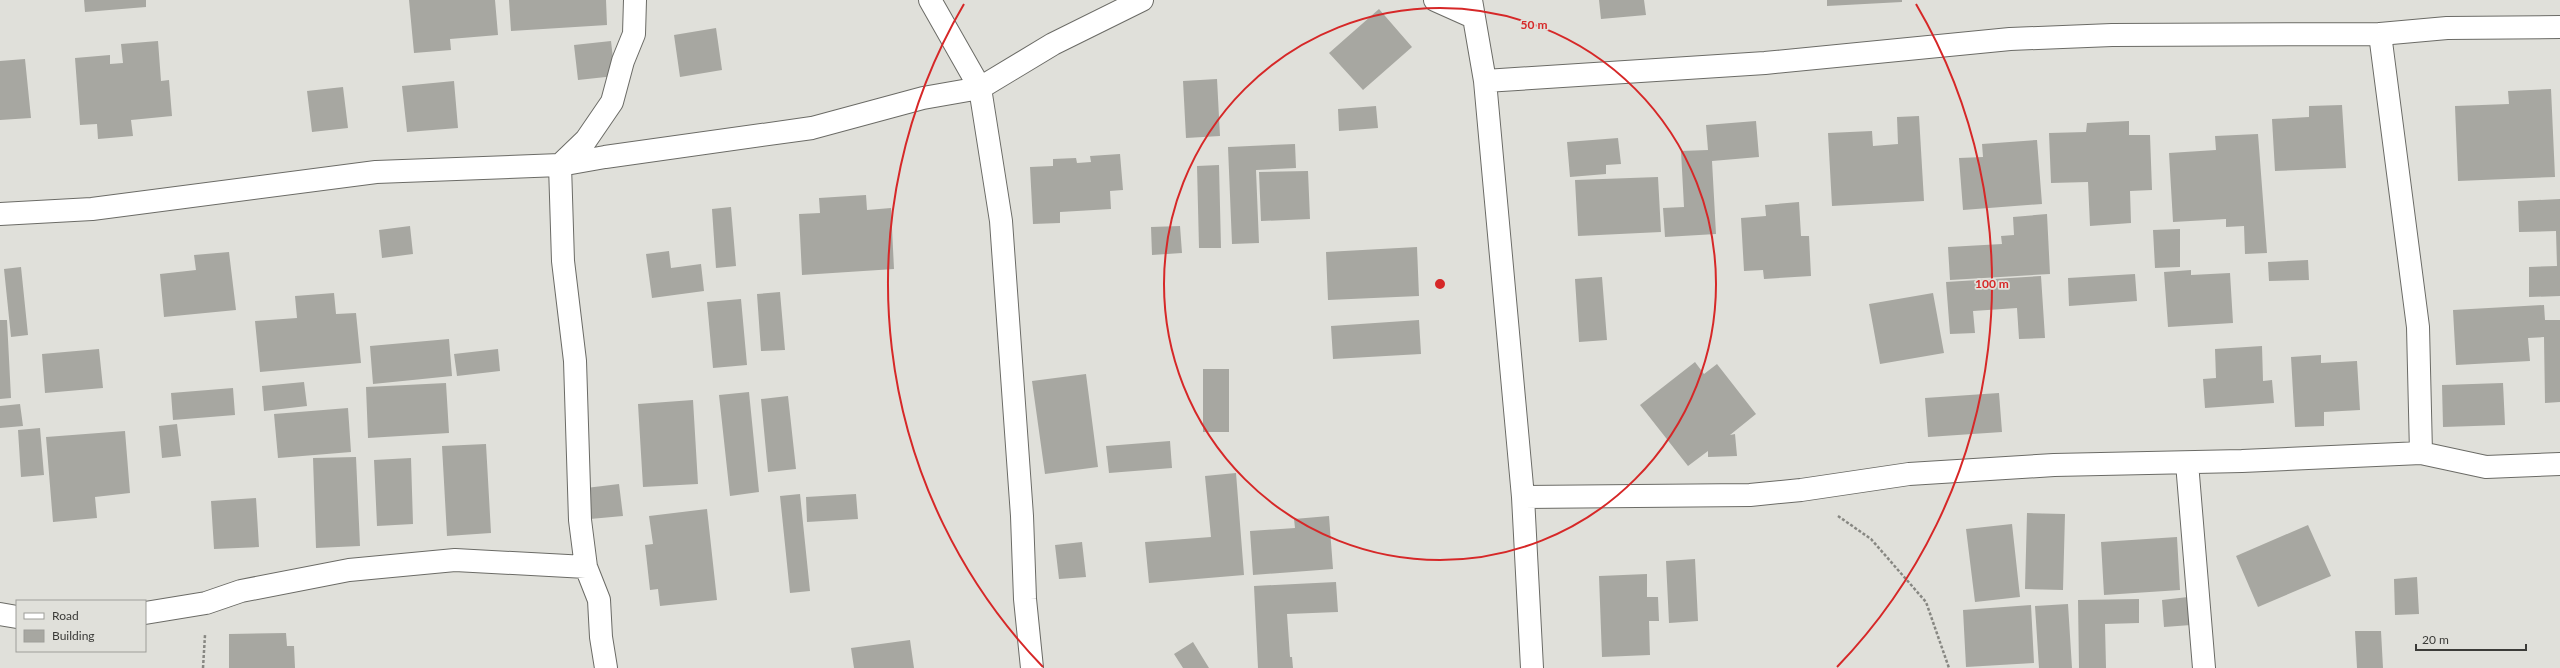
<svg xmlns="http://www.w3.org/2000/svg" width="2560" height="668" font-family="Lato,sans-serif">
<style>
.building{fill:#a7a7a1}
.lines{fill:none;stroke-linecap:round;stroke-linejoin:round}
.minor-casing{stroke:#6b6b66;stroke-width:24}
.path{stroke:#878782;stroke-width:2.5;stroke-dasharray:3 2;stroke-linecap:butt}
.minor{stroke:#fff;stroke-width:22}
.ring{fill:none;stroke:#d62828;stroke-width:2}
.centre{fill:#d62828;stroke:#e0e0da;stroke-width:2}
.ring-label{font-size:12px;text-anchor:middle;font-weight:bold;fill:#d62828;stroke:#e0e0da;stroke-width:3.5;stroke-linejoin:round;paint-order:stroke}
</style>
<rect width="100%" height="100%" fill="#e0e0da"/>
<!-- building -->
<path class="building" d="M84,0H146V7L85,12Z
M409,0H495L498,35L450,39L451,50L414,53Z
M509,0H606L607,25L511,31Z
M1599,0H1644L1646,15L1601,19Z
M1827,0H1902V2L1827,6Z
M1379,9L1412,47L1363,90L1329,53Z
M716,28L722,70L680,77L674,35Z
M158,41L161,81L169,80L172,116L131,120L133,136L98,139L97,124L80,125L75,58L110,55V64L123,63L121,44Z
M611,41L615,76L578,80L574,45Z
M25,59L31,118L0,120V61Z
M1217,79L1220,136L1186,138L1183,81Z
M454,81L458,128L407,132L402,86Z
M343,87L348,128L312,132L307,91Z
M2551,89L2555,177L2458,181L2455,106L2509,104L2508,91Z
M2342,105L2346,168L2275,171L2272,119L2309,117V106Z
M1376,106L1378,128L1339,131L1338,109Z
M1919,116L1924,201L1832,206L1828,133L1872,131L1873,146L1898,144L1897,117Z
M1756,121L1759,157L1712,161L1716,234L1665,237L1663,208L1684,207L1681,151L1708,150L1706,125Z
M2129,121V135H2150L2152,190L2130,191L2131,223L2090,226L2088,182L2051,183L2049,133L2086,132L2087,123Z
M2258,134L2267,253L2245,254L2244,226L2226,227V219L2173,222L2169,153L2216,150L2215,136Z
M1618,138L1621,164L1606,165V174L1570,177L1567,142Z
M2037,140L2042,204L1963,210L1959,158L1983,157L1982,144Z
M1295,144L1296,168L1256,170L1259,243L1232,244L1228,147Z
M1120,154L1123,190L1110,191L1111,209L1060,212V223L1033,224L1030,167L1053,166V159L1076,158L1077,163L1091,162L1090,156Z
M1219,165L1221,248H1199L1197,166Z
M1308,171L1310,219L1261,221L1259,172Z
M1658,177L1661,232L1578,236L1575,180Z
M866,195L867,210L891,208L894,269L802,275L799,214L820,213L819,198Z
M2560,199V296L2529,297V267L2557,266L2556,231L2519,232L2518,201Z
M1799,202L1801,236H1809L1811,276L1764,279L1763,270L1744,271L1741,218L1766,216L1765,205Z
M731,207L736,266L716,268L712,209Z
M2047,214L2050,274L1950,280L1948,247L2002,244L2001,236L2014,235L2013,217Z
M410,226L413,254L382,258L379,230Z
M1180,226L1182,253L1152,255L1151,227Z
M2180,229V267L2155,268L2153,230Z
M1417,247L1419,296L1328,300L1326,252Z
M669,251L671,268L701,264L704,291L652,298L646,254Z
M229,252L236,310L164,317L160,274L196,270L194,255Z
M2308,260L2309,280L2269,281L2268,262Z
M21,267L28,335L11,337L4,269Z
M2191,270V275L2230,273L2233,323L2168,327L2164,272Z
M2135,274L2137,301L2069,306L2068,278Z
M2041,276L2045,338L2019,339L2017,308L1973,311L1975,333L1950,334L1946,282Z
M1602,277L1607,340L1579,342L1575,279Z
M780,292L785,350L761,351L757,294Z
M334,293L336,314L356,313L361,363L260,372L255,321L297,318L295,296Z
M1933,293L1944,353L1880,364L1869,304Z
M741,299L747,365L713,368L707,302Z
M2544,305L2545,320H2560V402L2545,403L2544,337L2528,338L2530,361L2456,365L2453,310Z
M0,320H7L11,398L0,399Z
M1419,320L1421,354L1333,359L1331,326Z
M449,339L452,376L373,384L370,346Z
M2262,346L2263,381L2272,380L2274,403L2205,408L2203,379L2216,378L2215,349Z
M99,349L103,388L45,393L42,354Z
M498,349L500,371L457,376L454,354Z
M2321,355V363L2357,361L2360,410L2324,412V426L2295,427L2291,357Z
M1695,362L1704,374L1717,364L1756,414L1730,435L1735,434L1737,456L1708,457V451L1688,466L1640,405Z
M1203,369H1229V432H1203Z
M1086,374L1098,467L1045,474L1032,381Z
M304,382L307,406L264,411L262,386Z
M446,383L449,433L368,438L366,387Z
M2503,383L2505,425L2443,427L2442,385Z
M233,388L235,415L173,420L171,393Z
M749,392L759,492L730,496L719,395Z
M1999,393L2002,432L1928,437L1925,398Z
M788,396L796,469L768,472L761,399Z
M693,400L698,484L643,487L638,404Z
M20,404L23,426L0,428V406Z
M348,408L351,452L278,458L274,414Z
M177,424L181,456L162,458L159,426Z
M40,428L44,475L21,477L18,430Z
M125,431L130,493L95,497L97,518L53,522L46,437Z
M1170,441L1172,468L1109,473L1106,446Z
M486,444L491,533L447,536L442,446Z
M356,457L360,546L316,548L313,458Z
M411,458L413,524L377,526L374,460Z
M1236,473L1244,575L1149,583L1145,542L1211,537L1205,476Z
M619,484L623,516L590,519L586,488Z
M800,494L810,591L790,593L780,496Z
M856,494L858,519L807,522L806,497Z
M256,498L259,547L214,549L211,501Z
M707,509L717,600L660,606L658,589L650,590L645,545L653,544L649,516Z
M2027,513L2065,514L2063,590L2025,589Z
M1329,516L1333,569L1253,575L1250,531L1295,528L1294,519Z
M2012,524L2020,597L1975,602L1966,529Z
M2308,525L2331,576L2258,607L2236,556Z
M2177,537L2180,590L2104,595L2101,542Z
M1082,542L1086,577L1059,579L1055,545Z
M1695,559L1698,621L1669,623L1666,561Z
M1647,574V597H1658L1659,621H1649L1650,655L1602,657L1599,576Z
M2417,577L2419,614L2395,615L2394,579Z
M1336,582L1338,612L1287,614L1290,657H1292L1293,668H1258L1254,586Z
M2188,597L2191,625L2164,627L2162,600Z
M2139,599V623L2105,624L2106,668H2079L2078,600Z
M2068,604L2072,668H2039L2035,606Z
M2031,605L2034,663L1966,667L1963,610Z
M2355,631H2381L2383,668H2357Z
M286,633L287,646H294L295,668H229V634Z
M910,640L914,668H854L851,648Z
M1193,642L1209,668H1183L1174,654Z"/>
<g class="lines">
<defs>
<path id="minor" d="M930,0L980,88L1001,221L1022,516L1025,599L1032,668
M1435,0L1473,17
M1471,0L1485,81L1523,497L1532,668
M2380,34L2418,327L2421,453
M1485,81L1765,63L2010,39L2112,35L2380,34L2447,28L2560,27
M0,214L92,209L376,172L560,165L605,157L812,128L923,98L980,88L1053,44L1142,0
M2187,463L2204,668
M1523,497L1750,495L1801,490L1909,474L2054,465L2242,461L2421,453L2486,467L2560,464
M145,613L206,603L241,591L349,570L455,560L586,567
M0,614L17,617
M606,668L601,637L599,600L586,567L580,520L575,361L563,261L560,165L586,140L612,102L623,61L634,34L635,0"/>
</defs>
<!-- minor casing -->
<use href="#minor" class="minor-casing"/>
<!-- path -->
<path class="path" d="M1838,516L1871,539L1926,602L1949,668
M203,668L205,635"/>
<!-- minor -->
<use href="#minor" class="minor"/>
</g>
<!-- distance rings -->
<g class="ring">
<circle cx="1440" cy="284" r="276"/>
<path d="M1043 667A552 552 0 0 1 964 4M1916 4A552 552 0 0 1 1837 667"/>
</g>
<circle cx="1440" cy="284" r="6" class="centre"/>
<g class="ring-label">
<text x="1534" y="29">50 m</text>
<text x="1992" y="288">100 m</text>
</g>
<!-- legend -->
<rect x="16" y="600" width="130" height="52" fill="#e0e0da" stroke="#9e9e99"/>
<rect x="24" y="613" width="20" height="6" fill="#ffffff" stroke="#9e9e99"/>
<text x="52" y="620" font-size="12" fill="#3b3b38">Road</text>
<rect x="24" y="630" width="20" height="12" fill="#a7a7a1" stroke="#9e9e99"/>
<text x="52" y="640" font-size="12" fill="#3b3b38">Building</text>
<!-- scale -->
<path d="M2416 644v6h110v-6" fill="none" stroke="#3b3b38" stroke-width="2"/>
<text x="2422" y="644" font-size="12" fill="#3b3b38" stroke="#e0e0da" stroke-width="3" paint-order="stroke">20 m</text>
</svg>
